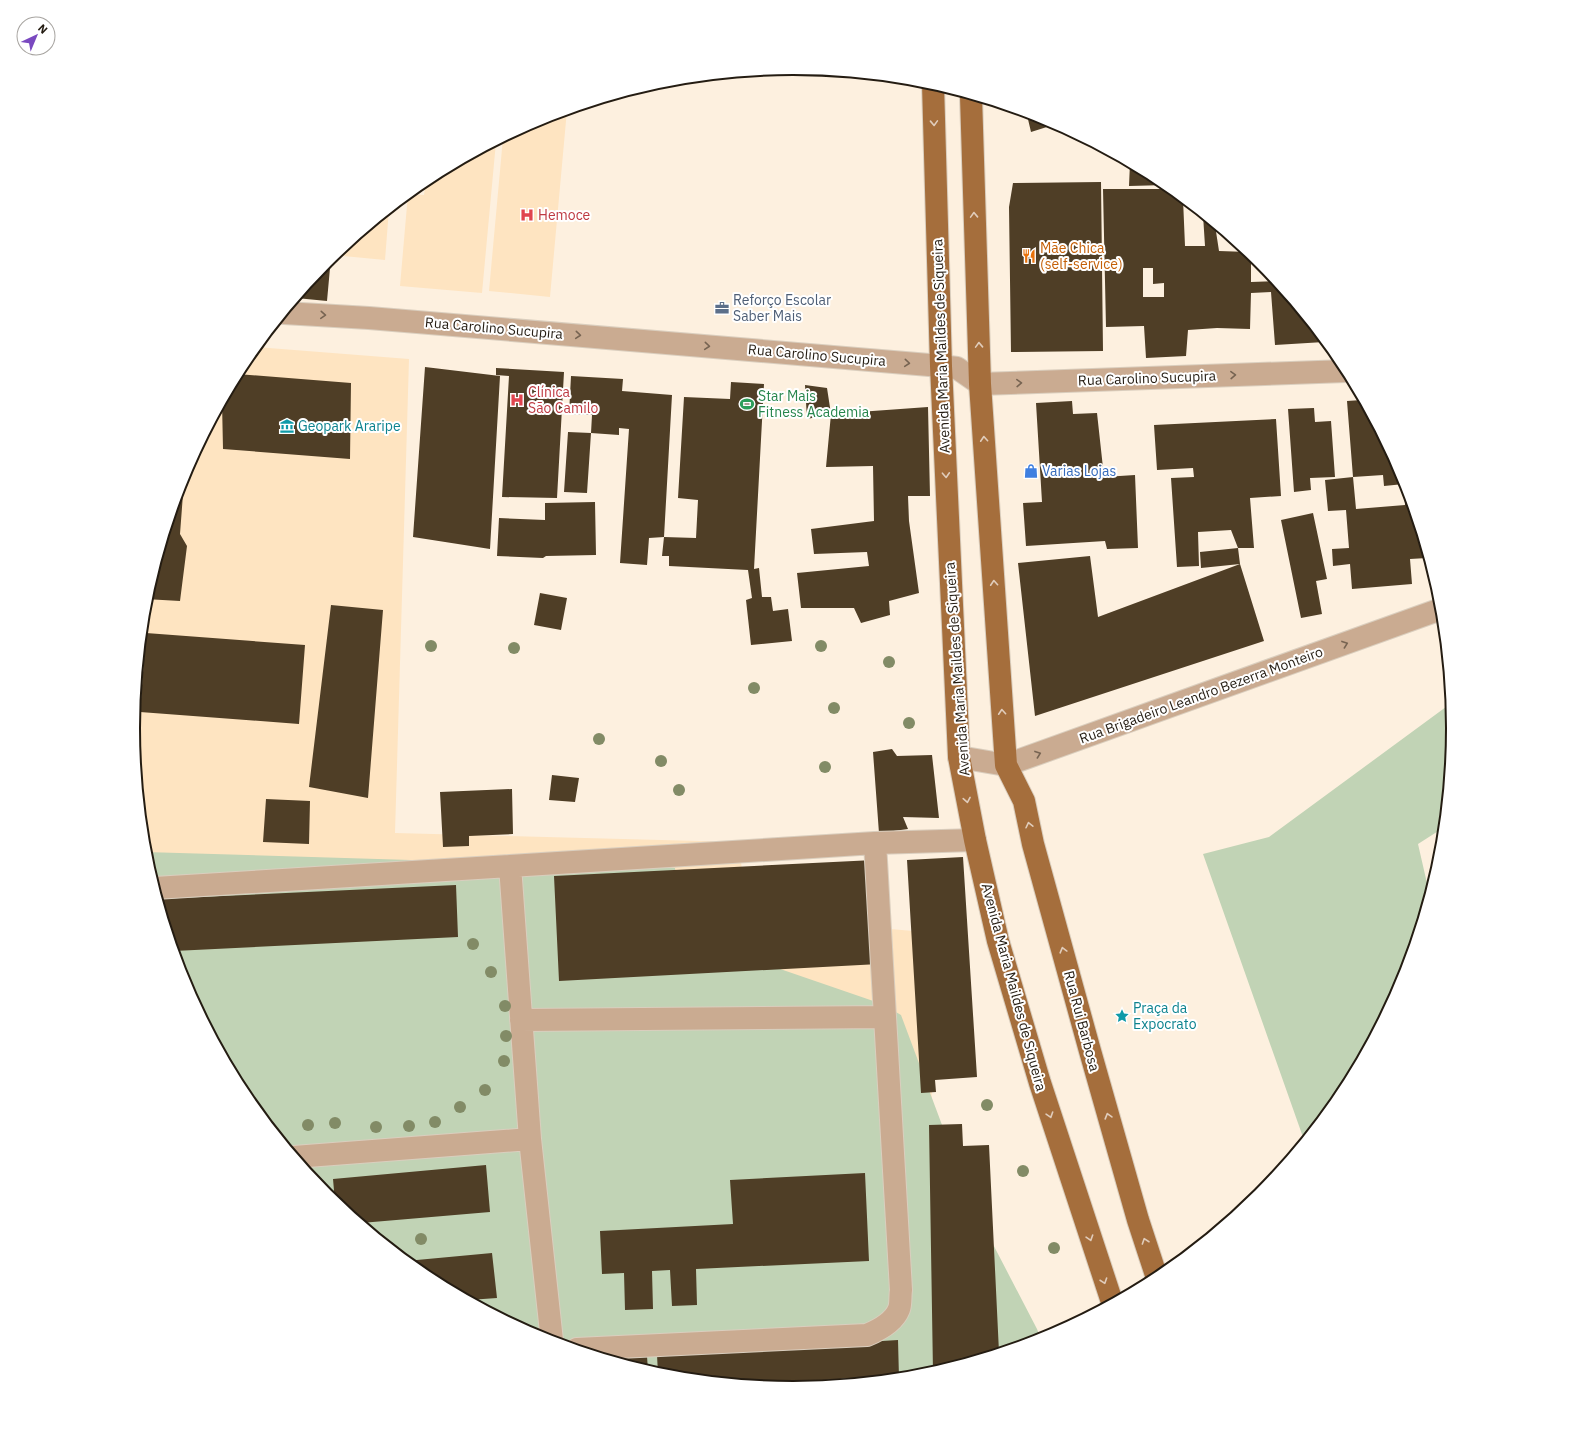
<svg xmlns="http://www.w3.org/2000/svg" width="1585" height="1456" font-family="'IBM Plex Sans',sans-serif">
<style>
.built{fill:#fee4c1}
.green{fill:#c1d3b5}
.building{fill:#4f3e26;fill-rule:evenodd}
.lines{fill:none;stroke-linecap:round;stroke-linejoin:round}
.minor-casing{stroke:#dacebe;stroke-width:24}
.major-casing{stroke:#dacebe;stroke-width:24}
.minor{stroke:#caab91;stroke-width:22}
.major{stroke:#a56e3c;stroke-width:22}
.tree{fill:#828b66}
.oneway{stroke:#e0ccbb}
.oneway2{stroke:#776452}
.labels{text-anchor:middle;dominant-baseline:central;stroke-width:4;stroke-linejoin:round;paint-order:stroke}
.health-label{font-size:14px;fill:#be3a42;stroke:#fff;text-anchor:start}
.food-label{font-size:14px;fill:#c56008;stroke:#fff;text-anchor:start}
.service-label{font-size:14px;fill:#4e5e75;stroke:#fff;text-anchor:start}
.street-label{font-size:14px;fill:#241c12;stroke:#fff}
.leisure-label{font-size:14px;fill:#27864d;stroke:#fff;text-anchor:start}
.culture-label{font-size:14px;fill:#0d838f;stroke:#fff;text-anchor:start}
.shop-label{font-size:14px;fill:#366cbe;stroke:#fff;text-anchor:start}
.rim{fill:none;stroke:#241c12;stroke-width:2}
</style>
<rect width="100%" height="100%" fill="#fdf0df"/>
<!-- built -->
<path class="built" d="M567,110L550,297L489,291L503,138L540,118Z
M496,142L482,293L400,286L408,194L424,195L426,179Z
M389,209L385,260L333,255Z
M256,347L409,359L395,833L738,842L749,917L925,932L933,1049L924,1374L792,1388L664,1375L540,1338L326,1195L244,1094L183,980L145,857L133,728L145,599L183,475L244,361Z"/>
<!-- green -->
<path class="green" d="M1450,704L1452,728L1443,828L1418,844L1429,892L1402,981L1341,1095L1304,1140L1203,854L1269,837Z
M145,852L675,868L684,936L882,1004L901,1015L970,1200L1037,1329L1041,1339L921,1375L792,1388L664,1375L540,1338L426,1277L326,1195L244,1094L183,980Z"/>
<!-- building -->
<path class="building" d="M1031,114L1048,120L1050,126L1031,132L1027,115Z
M1130,163L1159,179L1166,185L1129,186Z
M1101,182L1103,351L1011,352L1009,207L1013,183Z
M1103,189H1171L1183,199L1185,246H1205L1203,215L1215,225L1219,251L1248,252L1251,255V282L1275,281L1324,342L1275,345L1271,292L1251,293L1250,329L1217,328L1188,330L1186,356L1146,358L1144,326L1106,327ZM1143,268H1153V284L1164,283V297H1143Z
M331,257L327,301L296,298L326,261Z
M425,367L500,376L490,549L413,537Z
M496,368L564,372L557,498L502,497L509,376L496,375Z
M237,374L351,383L350,459L223,449L222,402Z
M571,376L623,379L622,391L672,395L664,537L649,538L647,565L620,563L629,429L619,428V435L591,433L592,415L569,414Z
M731,382L764,384L754,569L759,568L762,597H771L773,611L788,609L792,641L751,645L746,600L752,598L748,570L669,566V556H662L664,537L696,538L698,500L678,498L684,397L730,399Z
M805,385L827,388L831,414L807,419Z
M1362,400L1402,476L1427,558L1410,559L1412,584L1352,589L1350,564L1333,566L1332,549L1349,548L1346,510L1328,511L1325,480L1353,477L1356,509L1405,505L1404,484L1384,486L1383,475L1353,477L1347,401Z
M1072,401L1073,414L1097,413L1104,477L1135,475L1138,548L1107,549L1105,541L1026,546L1023,503L1042,502L1036,403Z
M928,407L930,496H908L909,521L919,593L889,601L890,615L861,623L854,608H801L797,573L869,566L867,552L814,554L811,529L874,521L873,466L826,467L831,414Z
M1314,408L1315,422L1331,421L1335,477L1310,478L1311,490L1294,492L1288,409Z
M1276,419L1281,496L1250,498L1254,548H1238L1240,564L1201,568L1200,552L1238,548L1231,530L1198,532L1199,566L1177,567L1171,478L1194,477L1193,468L1157,470L1154,425Z
M568,432L591,433L587,493L564,492Z
M181,481H184L180,534L187,546L180,601L145,599Z
M595,502L596,555L546,556L543,558L497,556L499,518L545,520V503Z
M1313,513L1327,579L1316,581L1322,614L1301,618L1281,520Z
M1090,556L1098,617L1240,564L1264,641L1035,716L1018,563Z
M540,593L567,598L561,630L534,625Z
M331,605L383,610L368,798L309,787Z
M146,633L305,645L299,724L140,712Z
M892,749L897,756L932,755L939,818L903,817L908,829L879,833L873,752Z
M552,775L579,778L575,802L549,800Z
M512,789L513,834L469,836V846L443,847L440,792Z
M266,799L310,801L309,844L263,842Z
M963,857L977,1077L935,1080L936,1092L921,1093L907,860Z
M874,860L879,964L559,981L554,876Z
M456,885L458,937L174,951L158,899Z
M962,1124L963,1146L989,1145L999,1352L933,1372L929,1125Z
M486,1165L490,1212L361,1223L335,1202L333,1179Z
M865,1173L869,1261L696,1269L697,1305L672,1306L670,1270L652,1271L653,1309L625,1310L624,1273L602,1274L600,1231L733,1224L730,1180Z
M492,1253L497,1298L469,1300L426,1277L406,1261Z
M898,1340L899,1378L792,1388L658,1374L657,1355Z
M647,1356L648,1371L604,1357Z"/>
<g class="lines">
<defs>
<path id="minor" d="M284,313L369,318L941,366L957,368L980,384L1346,371
M959,757L1006,765L1441,609
M510,866L875,843
M155,888L510,866L530,1139L294,1157
M521,1020L885,1017L875,843L975,840
M530,1139L552,1341
M577,1349L867,1335C879,1330 894,1322 899,1309C901,1304 900,1296 901,1290L885,1017"/>
<path id="major" d="M933,84L941,366L959,757L975,840L998,941L1040,1083L1112,1302
M971,96L980,384L1006,765L1024,801L1033,844L1090,1051L1138,1220L1157,1278"/>
</defs>
<!-- minor casing -->
<use href="#minor" class="minor-casing"/>
<!-- major casing -->
<use href="#major" class="major-casing"/>
<!-- minor -->
<use href="#minor" class="minor"/>
<!-- major -->
<use href="#major" class="major"/>
</g>
<!-- trees -->
<g class="tree">
<circle cx="431" cy="646" r="6"/>
<circle cx="821" cy="646" r="6"/>
<circle cx="514" cy="648" r="6"/>
<circle cx="889" cy="662" r="6"/>
<circle cx="754" cy="688" r="6"/>
<circle cx="834" cy="708" r="6"/>
<circle cx="909" cy="723" r="6"/>
<circle cx="599" cy="739" r="6"/>
<circle cx="661" cy="761" r="6"/>
<circle cx="825" cy="767" r="6"/>
<circle cx="679" cy="790" r="6"/>
<circle cx="473" cy="944" r="6"/>
<circle cx="491" cy="972" r="6"/>
<circle cx="505" cy="1006" r="6"/>
<circle cx="506" cy="1036" r="6"/>
<circle cx="504" cy="1061" r="6"/>
<circle cx="485" cy="1090" r="6"/>
<circle cx="987" cy="1105" r="6"/>
<circle cx="460" cy="1107" r="6"/>
<circle cx="435" cy="1122" r="6"/>
<circle cx="335" cy="1123" r="6"/>
<circle cx="308" cy="1125" r="6"/>
<circle cx="409" cy="1126" r="6"/>
<circle cx="376" cy="1127" r="6"/>
<circle cx="1023" cy="1171" r="6"/>
<circle cx="421" cy="1239" r="6"/>
<circle cx="1054" cy="1248" r="6"/>
</g>
<!-- one-way arrows -->
<defs><path id="oneway-chevron" d="M-2-3.5L2.5 0L-2 3.5" fill="none" stroke-width="1.6" stroke-linecap="round" stroke-linejoin="round"/></defs>
<g class="oneway">
<use href="#oneway-chevron" transform="translate(934 123) rotate(88)"/>
<use href="#oneway-chevron" transform="translate(974 215) rotate(-92)"/>
<use href="#oneway-chevron" transform="translate(979 345) rotate(-92)"/>
<use href="#oneway-chevron" transform="translate(984 439) rotate(-94)"/>
<use href="#oneway-chevron" transform="translate(946 475) rotate(87)"/>
<use href="#oneway-chevron" transform="translate(994 583) rotate(-94)"/>
<use href="#oneway-chevron" transform="translate(1002 712) rotate(-94)"/>
<use href="#oneway-chevron" transform="translate(967 800) rotate(80)"/>
<use href="#oneway-chevron" transform="translate(1029 825) rotate(-103)"/>
<use href="#oneway-chevron" transform="translate(1063 950) rotate(-105)"/>
<use href="#oneway-chevron" transform="translate(1050 1115) rotate(72)"/>
<use href="#oneway-chevron" transform="translate(1108 1116) rotate(-106)"/>
<use href="#oneway-chevron" transform="translate(1090 1238) rotate(72)"/>
<use href="#oneway-chevron" transform="translate(1145 1241) rotate(-109)"/>
<use href="#oneway-chevron" transform="translate(1104 1281) rotate(71)"/>
</g>
<g class="oneway2">
<use href="#oneway-chevron" transform="translate(323 315) rotate(4)"/>
<use href="#oneway-chevron" transform="translate(578 335) rotate(5)"/>
<use href="#oneway-chevron" transform="translate(707 346) rotate(5)"/>
<use href="#oneway-chevron" transform="translate(907 363) rotate(5)"/>
<use href="#oneway-chevron" transform="translate(1233 375) rotate(-2)"/>
<use href="#oneway-chevron" transform="translate(1019 383) rotate(-2)"/>
<use href="#oneway-chevron" transform="translate(1345 644) rotate(-20)"/>
<use href="#oneway-chevron" transform="translate(1038 754) rotate(-20)"/>
</g>
<!-- icons -->
<defs>
<symbol id="hospital-bare" viewBox="-9 -9 18 18"><path d="M-5-5h3v3.5h4V-5h3V5h-3V1.5h-4V5h-3Z" fill="#e0444e" stroke="#fff" stroke-width="2.5" paint-order="stroke"/></symbol>
<symbol id="restaurant-bare" viewBox="-9 -9 18 18"><path d="M-5-6h1v4h1v-4h1v4h1v-4h1v5L-1.5 .5V6h-2V.5L-5-1ZM5-6V6H3V1.5H1.5Q1.5-4 5-6Z" fill="#e8710a" stroke="#fff" stroke-width="2.5" paint-order="stroke"/></symbol>
<symbol id="office-bare" viewBox="-9 -9 18 18"><path d="M-6-3h4V-5.5h4V-3h4V5H-6ZM-1-4.5V-3h2v-1.5ZM-6 0V1H6V0Z" fill="#5c6f8a" stroke="#fff" stroke-width="2.5" paint-order="stroke"/></symbol>
<symbol id="stadium-bare" viewBox="-9 -9 18 18"><path d="M0-5a6.5 5 0 1 0 0 10a6.5 5 0 1 0 0-10ZM-3.5-1.8h7v3.6h-7Z" fill="#2e9e5b" stroke="#fff" stroke-width="2.5" paint-order="stroke"/></symbol>
<symbol id="museum-bare" viewBox="-9 -9 18 18"><path d="M0-6L6-3V-2H-6V-3ZM-5-1h2V3h-2ZM-1-1h2V3h-2ZM3-1h2V3H3ZM-6 4H6V6H-6Z" fill="#0f9aa8" stroke="#fff" stroke-width="2.5" paint-order="stroke"/></symbol>
<symbol id="shop-bare" viewBox="-9 -9 18 18"><path d="M-5-2.5h2.3a2.7 3.5 0 0 1 5.4 0H5L5.5 6h-11ZM-1.5-2.5h3a1.5 2.3 0 0 0-3 0Z" fill="#3f7fe0" stroke="#fff" stroke-width="2.5" paint-order="stroke"/></symbol>
<symbol id="sight-bare" viewBox="-9 -9 18 18"><path d="M0-6L1.8-2.2L6-1.7L2.9 1.2L3.7 5.4L0 3.3L-3.7 5.4L-2.9 1.2L-6-1.7L-1.8-2.2Z" fill="#0f9aa8" stroke="#fff" stroke-width="2.5" paint-order="stroke"/></symbol>
</defs>
<g fill-rule="evenodd">
<use href="#hospital-bare" x="517" y="205" width="20" height="20"/>
<use href="#restaurant-bare" x="1019" y="246" width="20" height="20"/>
<use href="#office-bare" x="712" y="298" width="20" height="20"/>
<use href="#hospital-bare" x="507" y="390" width="20" height="20"/>
<use href="#stadium-bare" x="737" y="394" width="20" height="20"/>
<use href="#museum-bare" x="277" y="416" width="20" height="20"/>
<use href="#shop-bare" x="1021" y="461" width="20" height="20"/>
<use href="#sight-bare" x="1112" y="1006" width="20" height="20"/>
</g>
<g class="labels">
<!-- health labels -->
<g class="health-label">
<text x="538" y="215">Hemoce</text>
<text x="528" y="392">Clínica<tspan x="528" dy="16">São Camilo</tspan></text>
</g>
<!-- food labels -->
<g class="food-label">
<text x="1040" y="248">Mãe Chica<tspan x="1040" dy="16">(self-service)</tspan></text>
</g>
<!-- service labels -->
<g class="service-label">
<text x="733" y="300">Reforço Escolar<tspan x="733" dy="16">Saber Mais</tspan></text>
</g>
<!-- street labels -->
<g class="street-label">
<text transform="translate(494 328) rotate(5)">Rua Carolino Sucupira</text>
<text transform="translate(941 346) rotate(-92)">Avenida Maria Maildes de Siqueira</text>
<text transform="translate(817 355) rotate(5)">Rua Carolino Sucupira</text>
<text transform="translate(1147 378) rotate(-2)">Rua Carolino Sucupira</text>
<text transform="translate(957 669) rotate(-94)">Avenida Maria Maildes de Siqueira</text>
<text transform="translate(1201 695) rotate(-20)">Rua Brigadeiro Leandro Bezerra Monteiro</text>
<text transform="translate(1014 987) rotate(75)">Avenida Maria Maildes de Siqueira</text>
<text transform="translate(1082 1021) rotate(75)">Rua Rui Barbosa</text>
</g>
<!-- leisure labels -->
<g class="leisure-label">
<text x="758" y="396">Star Mais<tspan x="758" dy="16">Fitness Academia</tspan></text>
</g>
<!-- culture labels -->
<g class="culture-label">
<text x="298" y="426">Geopark Araripe</text>
<text x="1133" y="1008">Praça da<tspan x="1133" dy="16">Expocrato</tspan></text>
</g>
<!-- shop labels -->
<g class="shop-label">
<text x="1042" y="471">Varias Lojas</text>
</g>
</g>
<!-- crop -->
<path d="M0 0H1585V1456H0ZM140 728a653 653 0 1 1 1306 0a653 653 0 1 1-1306 0Z" fill="#fff" fill-rule="evenodd"/>
<path class="rim" d="M140 728a653 653 0 1 1 1306 0a653 653 0 1 1-1306 0Z"/>
<!-- north arrow -->
<g transform="translate(36 36) rotate(44)"><circle r="19" fill="#ffffff" stroke="#a7a4a0"/>
<path d="M0-3L7 15L0 10L-7 15Z" fill="#7a49c0"/>
<text y="-6" font-size="11" font-weight="bold" text-anchor="middle" fill="#241c12">N</text>
</g>
</svg>
